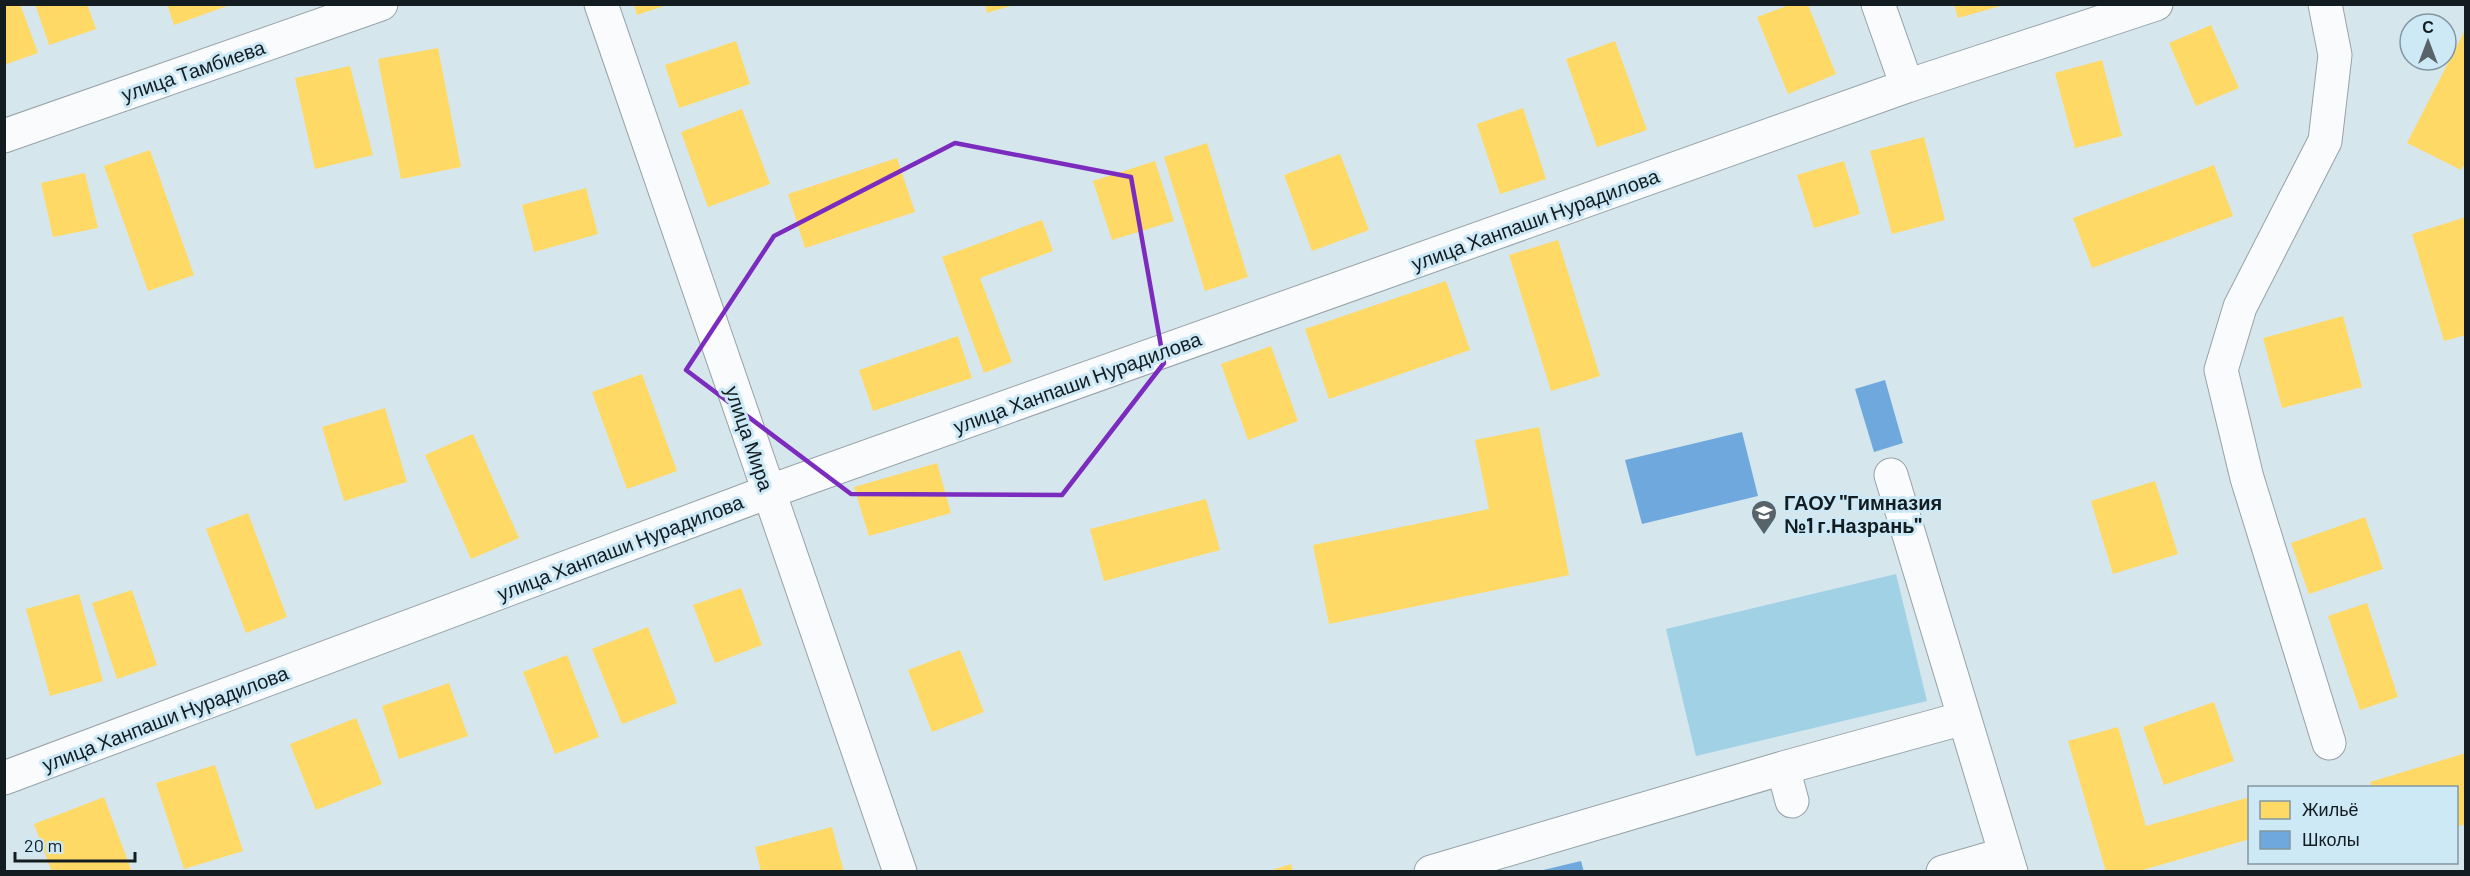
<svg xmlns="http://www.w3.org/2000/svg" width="2470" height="876" font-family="Barlow,sans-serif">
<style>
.park{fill:#a1d1e5}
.homes{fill:#ffd966}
.schools{fill:#6fa8dc}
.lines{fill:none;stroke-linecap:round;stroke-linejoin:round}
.minor-casing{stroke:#96a2a7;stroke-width:35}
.minor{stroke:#f9fbfc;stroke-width:33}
.marked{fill:none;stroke:#7b2cbf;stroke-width:4.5;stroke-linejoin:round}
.labels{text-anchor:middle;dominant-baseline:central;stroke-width:6;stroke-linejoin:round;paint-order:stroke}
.street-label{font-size:20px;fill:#121c21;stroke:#cde9f6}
.poi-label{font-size:20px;font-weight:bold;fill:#121c21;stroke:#cde9f6;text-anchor:start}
</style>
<rect width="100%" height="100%" fill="#d6e6ed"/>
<!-- park -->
<path class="park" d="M1896,574L1927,701L1696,756L1666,629Z"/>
<!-- homes -->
<path class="homes" d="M4,4H20L38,53L4,65Z
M35,4H87L96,29L49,45Z
M167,4H230V5L174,25Z
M634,4H667V5L637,15Z
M985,4H1014V5L987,13Z
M1954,4H2004V5L1958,18Z
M1789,5H1808L1836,74L1788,94L1757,17Z
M2211,25L2239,88L2196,106L2169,43Z
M2466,28V161L2461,170L2407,143Z
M736,41L750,84L679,108L665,65Z
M1615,41L1647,130L1597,147L1566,59Z
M438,48L461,167L401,179L378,59Z
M2102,60L2122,136L2075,148L2055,73Z
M350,66L373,155L315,169L295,78Z
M1523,108L1546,179L1500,194L1477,124Z
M742,109L770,184L708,207L681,132Z
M1924,137L1945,220L1892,234L1870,151Z
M1207,143L1248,277L1205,291L1164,157Z
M150,150L194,275L148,291L104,166Z
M1340,154L1369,230L1312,251L1284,175Z
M897,158L915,212L805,248L788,194Z
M1155,161L1174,221L1112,240L1093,181Z
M1844,161L1860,214L1814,228L1797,175Z
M2214,165L2233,216L2092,268L2073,218Z
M85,173L98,228L53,237L41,183Z
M586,188L598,234L534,252L522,205Z
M2466,217V335L2444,341L2412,234Z
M1042,220L1053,251L980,278L1012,362L984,373L942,257Z
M1558,240L1600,376L1551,391L1509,255Z
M1446,281L1470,350L1329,399L1305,329Z
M2343,316L2362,387L2282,408L2263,338Z
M958,336L972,378L873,411L859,370Z
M1271,346L1298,421L1248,440L1221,364Z
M642,374L677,471L627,489L592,392Z
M385,408L407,482L344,501L322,427Z
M1539,427L1569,575L1329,624L1313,545L1489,509L1475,440Z
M473,434L519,538L471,559L425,455Z
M937,463L951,513L869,536L854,487Z
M2155,481L2178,554L2113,574L2091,501Z
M1206,499L1220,550L1104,581L1090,529Z
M248,513L287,617L246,633L206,529Z
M2365,517L2383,569L2309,594L2291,543Z
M741,588L762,645L715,663L693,605Z
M132,590L157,665L117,679L92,603Z
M79,594L103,681L50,696L26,609Z
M2367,603L2398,697L2360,710L2328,616Z
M648,627L677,703L622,724L592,649Z
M960,650L984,712L932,732L908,670Z
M567,655L599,737L555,754L523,672Z
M449,683L468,736L399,759L382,706Z
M2214,702L2234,761L2164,785L2143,727Z
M356,718L382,784L316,810L290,744Z
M2118,727L2146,826L2250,797V839L2136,872H2106L2068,741Z
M2466,753V824L2456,827V788H2372L2370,782Z
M215,765L243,851L184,869L156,783Z
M104,797L132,872H52L34,824Z
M832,827L844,872H761L755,847Z
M1291,864L1293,872H1268V871Z"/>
<!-- schools -->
<path class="schools" d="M1885,380L1903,443L1874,452L1855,389Z
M1742,432L1758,496L1642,524L1625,460Z
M1581,861L1584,872H1539V871Z"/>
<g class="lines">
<defs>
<path id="minor" d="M601,4L900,872
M1878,4L1907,86
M2325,4L2335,55L2325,141L2240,307L2221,370L2247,478L2329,743
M4,136L381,4
M1891,475L2011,872
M4,778L768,492L1907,86L2156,4
M1792,801L1783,768L1964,718
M1431,872L1783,768
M1943,872L2005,854"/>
</defs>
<!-- minor casing -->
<use href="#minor" class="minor-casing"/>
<!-- minor -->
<use href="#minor" class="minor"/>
</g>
<!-- marked area -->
<path class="marked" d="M955,143L1131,177L1164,363L1062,495L851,494L686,370L774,236Z"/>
<!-- icons -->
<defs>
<symbol id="school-pin" viewBox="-11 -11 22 30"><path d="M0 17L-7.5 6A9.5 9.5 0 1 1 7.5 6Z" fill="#576368" stroke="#cde9f6"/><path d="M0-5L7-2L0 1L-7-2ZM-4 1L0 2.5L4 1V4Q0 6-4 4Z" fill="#fff"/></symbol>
</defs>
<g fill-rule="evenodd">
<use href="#school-pin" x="1749" y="498" width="30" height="40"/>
</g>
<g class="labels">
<!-- street labels -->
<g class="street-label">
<text transform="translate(193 70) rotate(-19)">улица Тамбиева</text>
<text transform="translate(1535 219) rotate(-20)">улица Ханпаши Нурадилова</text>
<text transform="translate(1077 382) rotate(-20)">улица Ханпаши Нурадилова</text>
<text transform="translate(750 438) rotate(71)">улица Мира</text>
<text transform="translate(620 547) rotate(-21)">улица Ханпаши Нурадилова</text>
<text transform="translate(165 718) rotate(-21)">улица Ханпаши Нурадилова</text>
</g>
<!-- poi labels -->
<g class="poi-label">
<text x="1784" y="502">ГАОУ "Гимназия<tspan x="1784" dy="23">№1 г.Назрань"</tspan></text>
</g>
</g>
<!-- border -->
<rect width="2470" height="876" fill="none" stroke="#121c21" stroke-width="12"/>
<!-- legend -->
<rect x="2248" y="786" width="210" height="78" fill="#cde9f6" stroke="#8297a1" stroke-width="1.5"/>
<rect x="2260" y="801" width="30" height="18" fill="#ffd966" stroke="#8297a1" stroke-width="1.5"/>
<text x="2302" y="816" font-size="18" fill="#121c21">Жильё</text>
<rect x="2260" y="831" width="30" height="18" fill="#6fa8dc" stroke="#8297a1" stroke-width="1.5"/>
<text x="2302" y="846" font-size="18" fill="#121c21">Школы</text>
<!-- north arrow -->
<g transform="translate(2428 42)"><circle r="28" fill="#cde9f6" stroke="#8297a1" stroke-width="1.5"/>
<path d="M0-4.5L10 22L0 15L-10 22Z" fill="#576368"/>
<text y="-9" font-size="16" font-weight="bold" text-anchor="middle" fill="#121c21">С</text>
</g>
<!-- scale -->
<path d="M15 852v9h120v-9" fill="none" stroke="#121c21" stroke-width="3"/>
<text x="24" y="852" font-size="18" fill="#121c21" stroke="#cde9f6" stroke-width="4.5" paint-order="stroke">20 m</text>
</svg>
